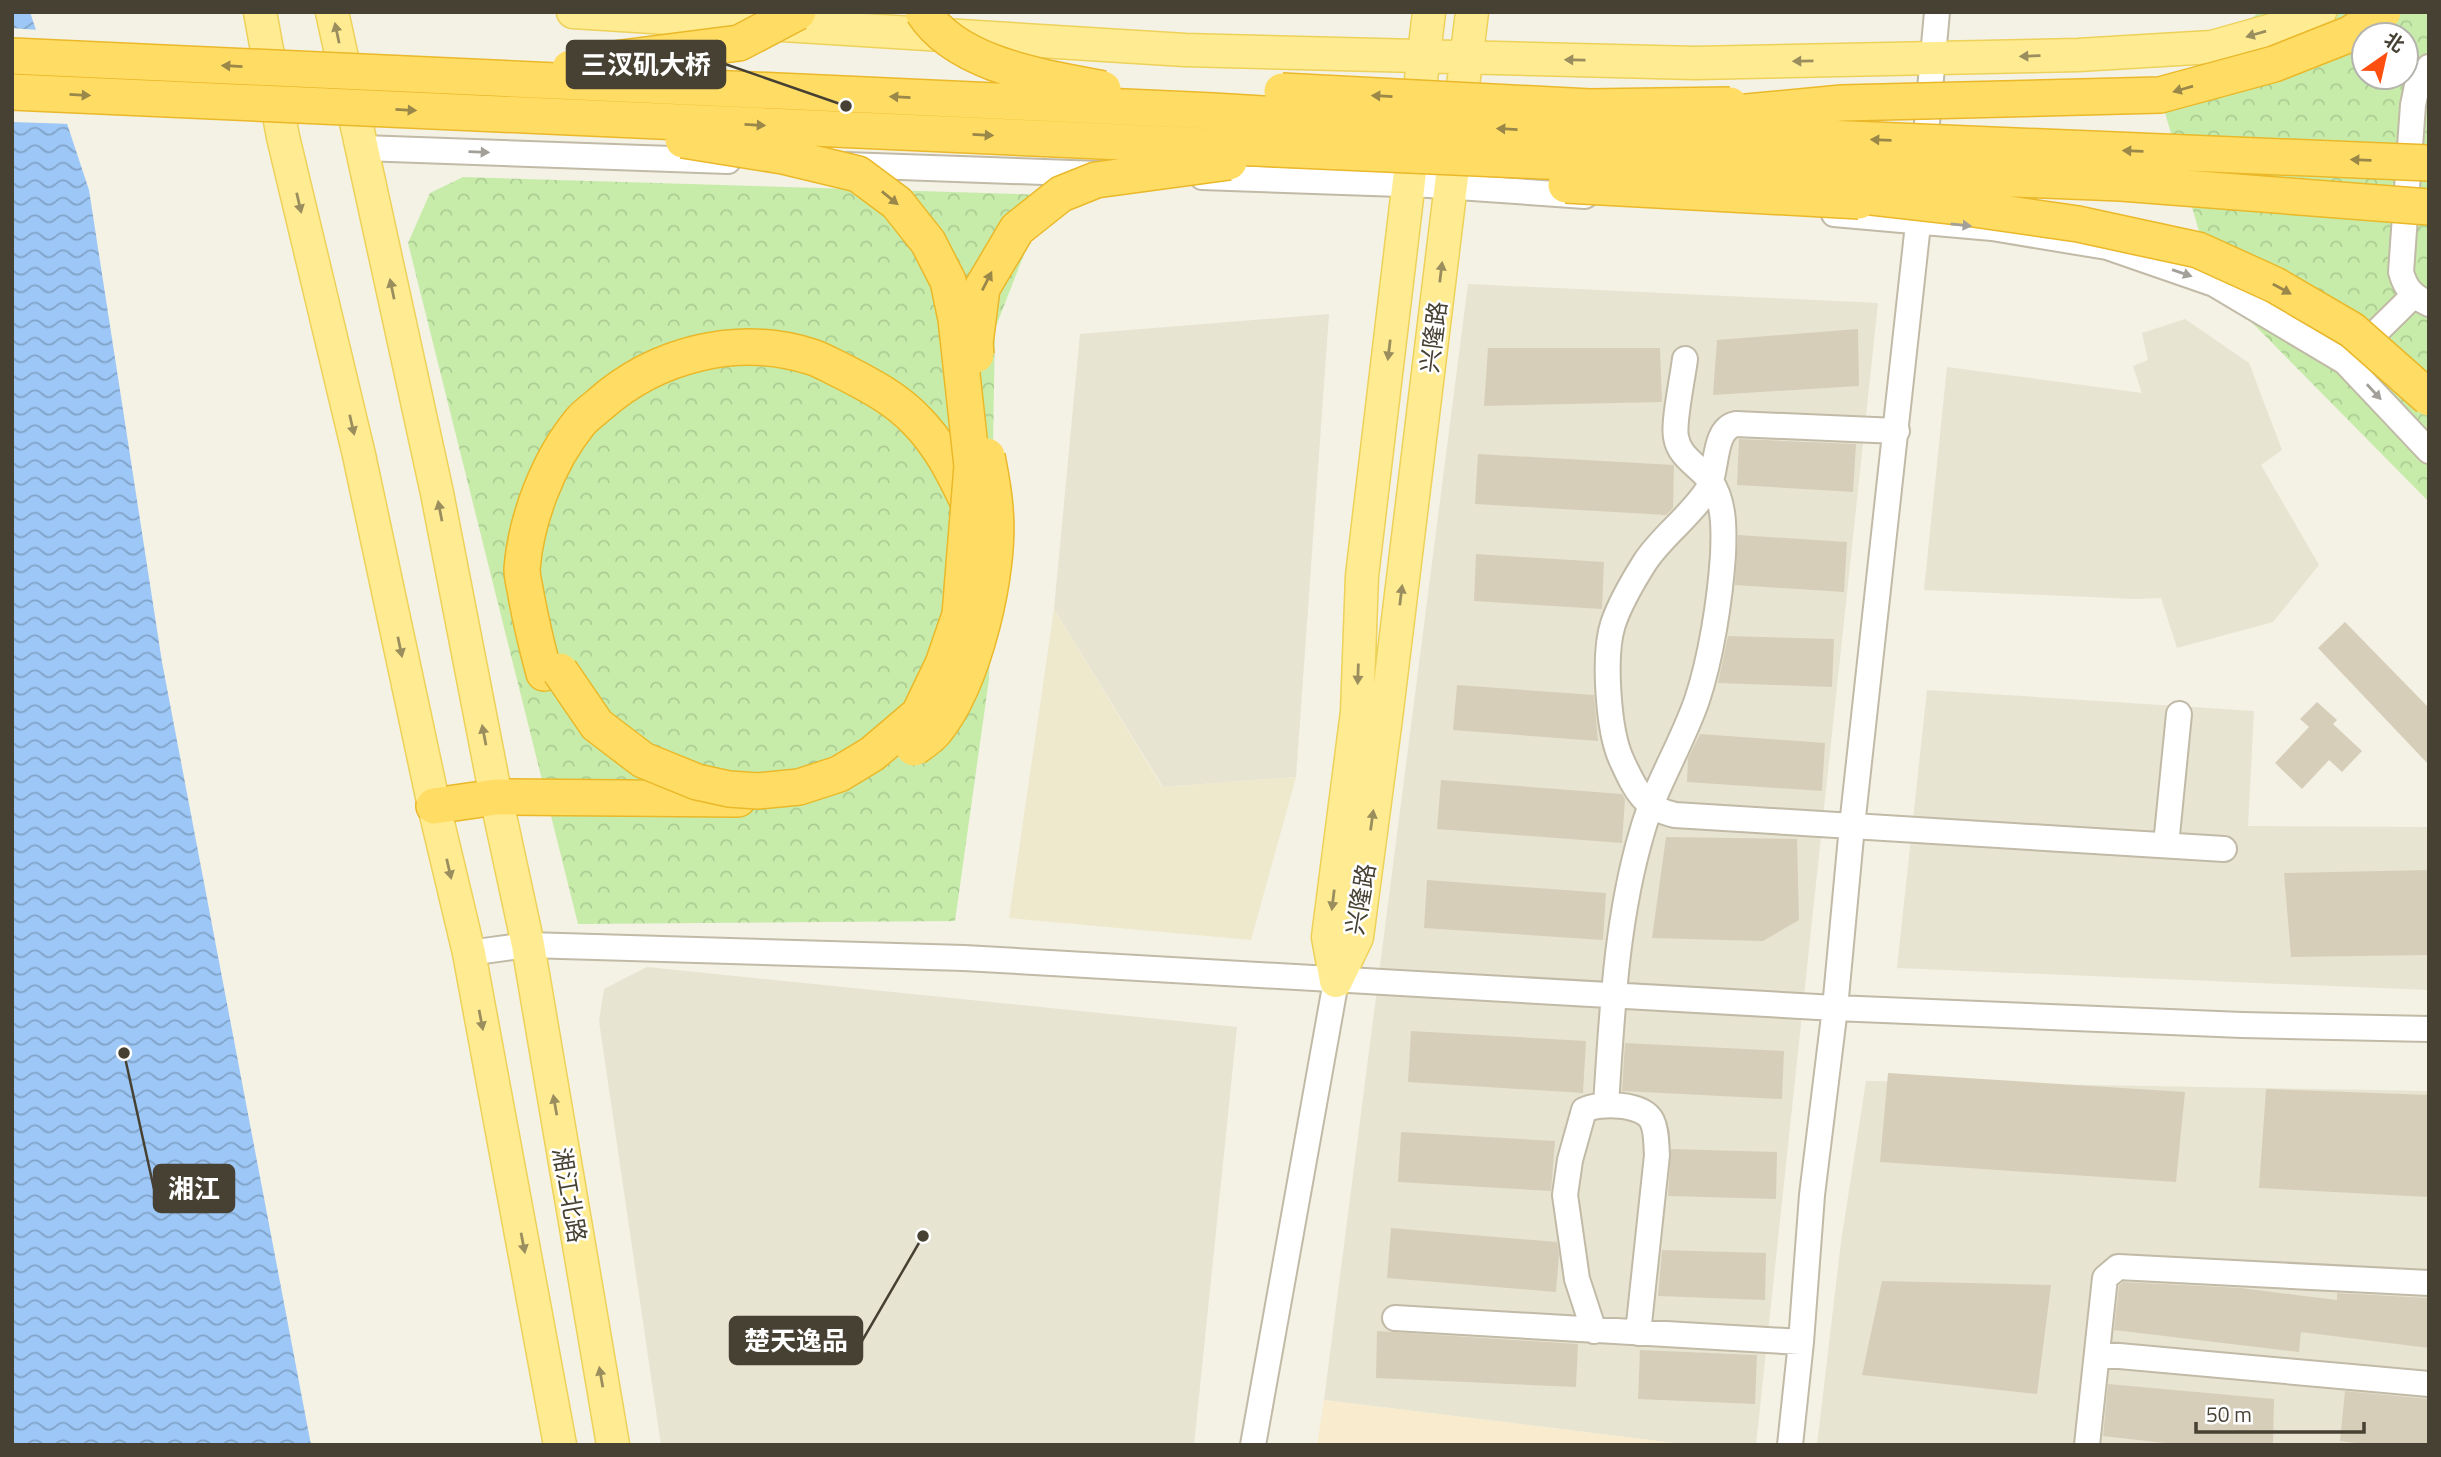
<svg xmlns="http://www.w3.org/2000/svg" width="2441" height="1457" font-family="'Titillium Web','Noto Sans SC',sans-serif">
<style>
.residential{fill:#e8e4d2}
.commercial{fill:#f8ebce}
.education{fill:#eee9cd}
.forest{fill:url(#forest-crowns);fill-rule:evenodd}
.water{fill:url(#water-waves)}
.pier{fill:#f4f1e5}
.building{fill:#d6ceb9}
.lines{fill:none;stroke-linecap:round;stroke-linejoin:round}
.minor-casing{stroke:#c0baa7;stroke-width:28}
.major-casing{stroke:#edd159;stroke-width:35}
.highway-casing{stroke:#eab829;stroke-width:38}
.minor{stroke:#fff;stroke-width:24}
.major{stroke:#ffec92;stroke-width:32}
.highway{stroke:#ffdd64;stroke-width:35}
.highway-bridge-casing{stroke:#eab829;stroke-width:38;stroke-linecap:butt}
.highway-bridge{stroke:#ffdd64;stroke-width:35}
.oneway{fill:#9a8e5e}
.oneway2{fill:#9a874a}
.oneway3{fill:#a3a09a}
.labels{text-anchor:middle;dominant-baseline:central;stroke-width:5;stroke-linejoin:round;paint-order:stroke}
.street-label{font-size:24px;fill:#474134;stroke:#fff}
.leader{fill:none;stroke:#474134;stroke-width:2.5}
.callout-dot{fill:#474134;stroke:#fff;stroke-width:2.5}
.callout{fill:#474134;stroke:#474134;stroke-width:2.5}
.callout-label{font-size:26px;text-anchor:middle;font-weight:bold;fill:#fff}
</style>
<defs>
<pattern id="forest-crowns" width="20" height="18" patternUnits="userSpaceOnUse" patternTransform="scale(1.75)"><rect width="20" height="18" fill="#c7ecaa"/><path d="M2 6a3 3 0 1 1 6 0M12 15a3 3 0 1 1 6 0" fill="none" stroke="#accc93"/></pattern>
<pattern id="water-waves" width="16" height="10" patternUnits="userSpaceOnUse" patternTransform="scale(1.75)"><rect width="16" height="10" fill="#9cc7f6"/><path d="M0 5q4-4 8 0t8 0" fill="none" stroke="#81a3c8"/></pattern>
</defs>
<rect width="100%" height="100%" fill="#f4f1e5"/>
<!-- residential -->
<path class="residential" d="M1468,284L1878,303L1756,1445H1690L1324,1400Z
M1329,314L1296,777L1163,787L1054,609L1080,334Z
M2185,319L2249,363L2282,450L2261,465L2319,565L2273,622L2177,648L2161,598L2135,599L1924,590L1947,367L2142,393L2133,366L2148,360L2142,333Z
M1927,690L2254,711L2248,826L2429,827V990L1897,968Z
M647,967L1237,1027L1194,1445H661L599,1021L604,989Z
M1866,1081L2429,1091V1445H1817L1841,1242Z"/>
<!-- commercial -->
<path class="commercial" d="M1324,1400L1690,1445H1317Z"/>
<!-- education -->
<path class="education" d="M1054,609L1162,787L1296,777L1251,940L1009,918Z"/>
<!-- forest -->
<path class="forest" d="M2259,12H2429V502L2214,284L2160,95ZM2364,35H2406V77H2364Z
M463,177L1047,195L995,329L989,679L955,921L578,924L408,243L430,193Z"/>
<!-- water -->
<path class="water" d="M12,12H30L89,190L162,662L311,1445H12Z"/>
<!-- pier -->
<path class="pier" d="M12,28L39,30L71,124L12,122Z"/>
<!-- building -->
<path class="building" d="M1858,329L1859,386L1713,395L1717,340Z
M1488,348H1660L1662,402L1484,406Z
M1739,439L1856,444L1853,492L1737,485Z
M1478,454L1674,465L1673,508L1666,515L1475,504Z
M1738,535L1847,542L1844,592L1735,585Z
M1476,554L1604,562L1602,609L1474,601Z
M2345,622L2429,708V765L2318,648Z
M1728,636L1834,639L1832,687L1718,683Z
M1457,685L1594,695L1598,741L1453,730Z
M2317,702L2337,720L2333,724L2362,751L2342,772L2329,760L2302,789L2275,763L2309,727L2300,719Z
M1700,734L1825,743L1822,791L1687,782L1688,758Z
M1441,780L1622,794L1625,799L1622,843L1437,829Z
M1666,837L1797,839L1799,920L1763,941L1652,938Z
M2429,870V955L2291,957L2284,873Z
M1427,880L1606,893L1603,940L1424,928Z
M1411,1031L1586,1041L1583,1093L1408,1082Z
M1625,1043L1784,1051L1782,1099L1622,1091Z
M1888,1073L2185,1092L2176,1182L1880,1162Z
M2266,1089L2429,1095V1197L2259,1188Z
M1401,1132L1555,1141L1551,1191L1398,1182Z
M1671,1149L1777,1152L1776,1199L1668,1196Z
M1391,1228L1557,1242L1559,1255L1556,1292L1387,1278Z
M1662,1250L1766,1253L1765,1300L1658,1296Z
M1882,1281L2051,1285L2037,1394L1862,1375Z
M2123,1282L2241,1288L2337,1300V1293L2429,1298V1348L2301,1332L2299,1352L2114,1330L2119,1286Z
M1377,1331L1578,1344L1576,1387L1376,1378Z
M1640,1350L1757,1355L1755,1404L1638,1399Z
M2108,1384L2274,1399L2273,1445H2182L2103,1436Z
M2345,1391L2429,1399V1445H2371L2340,1441Z"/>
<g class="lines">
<defs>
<path id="minor" d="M2429,67L2417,86L2413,105L2401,272C2406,290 2413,296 2429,304
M362,148L728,161
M1924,156L1937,12
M845,165L1099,174
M1202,177L1429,185L1585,196
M1834,214L1992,228L2107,247L2214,284L2345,362L2429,451
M2356,352L2413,296
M1897,431L1736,424C1712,429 1718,471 1708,489C1691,516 1662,536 1645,562C1633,581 1620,603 1613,624C1603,655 1608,732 1622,761C1635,789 1643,808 1675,815L2224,849
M2166,845L2179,714
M469,953L528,945L964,958L1835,1008L2242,1025L2429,1029
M1606,1105C1612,1014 1616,920 1642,832C1655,786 1681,746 1697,700C1711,658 1720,600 1723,555C1724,532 1725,502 1711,482C1700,466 1679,458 1676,437C1673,423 1683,376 1685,359
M1395,1318L1801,1342
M1594,1331L1577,1279L1565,1195L1570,1160L1584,1110C1600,1102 1643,1103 1652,1121C1657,1131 1656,1144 1657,1155L1638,1333
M2097,1354L2429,1384
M1253,1445L1336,981
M1790,1445L1801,1342L1812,1195L1835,1008L1852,826L1920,206
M2087,1445L2104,1287L2105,1278L2118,1267L2429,1283"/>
<path id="major" d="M260,12L283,137L359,455L434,806L469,953L560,1445
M332,12L437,493L496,797L528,945L613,1445
M573,12L1185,50L1695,63L2078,55L2212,47L2290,25L2320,12
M1336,981L1357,937L1386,718L1472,12
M1336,981L1328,937L1357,712L1362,576L1429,12"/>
<path id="highway" d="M544,673C537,647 531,622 526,595C525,587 522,578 522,569C526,519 548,461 580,422C585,416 593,410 599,405C656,354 739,333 812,357C824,361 835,368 846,373C871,386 896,399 916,420C942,446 956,477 972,510L973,516
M434,806L496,797L738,799"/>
</defs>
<!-- minor casing -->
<use href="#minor" class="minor-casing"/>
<!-- major casing -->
<use href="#major" class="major-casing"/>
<!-- highway casing -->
<use href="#highway" class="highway-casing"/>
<!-- minor -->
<use href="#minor" class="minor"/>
<!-- major -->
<use href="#major" class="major"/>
<!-- highway -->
<use href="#highway" class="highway"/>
<defs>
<path id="highway-bridge" d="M923,12C958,66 1044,77 1103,89
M12,56L1213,111L1545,131L1801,137L2429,163
M570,68L622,58L739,43L798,12
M1282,91L1590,107L1730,105
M12,92L1545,161L2121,183L2429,207
M1703,116L1842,103L2160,95L2274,64L2350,34L2383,12
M1566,185L1859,201
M1837,193L1960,207L2078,224L2198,250L2275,285L2352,330L2429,398
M976,355L975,343L982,288L1017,229L1061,194L1096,180L1229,162
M560,671L597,725L643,760L697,782L729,789L758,791L799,787L839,774L872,754L919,714L943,664L960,615L972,466L956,319L948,281L928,242L897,203L858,174L783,156L683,140
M914,748C921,743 929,738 935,731C974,683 1001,571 995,509C994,491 990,473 987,456"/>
</defs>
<!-- highway-bridge casing -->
<use href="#highway-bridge" class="highway-bridge-casing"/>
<!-- highway-bridge -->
<use href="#highway-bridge" class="highway-bridge"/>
</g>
<!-- one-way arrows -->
<defs><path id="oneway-solid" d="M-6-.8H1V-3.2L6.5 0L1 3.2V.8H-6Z" transform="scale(1.75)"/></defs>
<g class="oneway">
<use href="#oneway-solid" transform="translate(337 33) rotate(-102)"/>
<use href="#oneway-solid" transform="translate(2256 34) rotate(164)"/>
<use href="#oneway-solid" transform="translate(2030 56) rotate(178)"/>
<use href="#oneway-solid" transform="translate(1575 60) rotate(-179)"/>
<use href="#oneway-solid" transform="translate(1803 61) rotate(179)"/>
<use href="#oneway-solid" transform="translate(299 203) rotate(77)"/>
<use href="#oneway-solid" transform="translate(1441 272) rotate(-83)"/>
<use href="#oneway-solid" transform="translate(392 289) rotate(-102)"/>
<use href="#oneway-solid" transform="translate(1389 350) rotate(97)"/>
<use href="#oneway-solid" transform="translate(352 425) rotate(77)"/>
<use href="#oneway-solid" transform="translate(440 511) rotate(-101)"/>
<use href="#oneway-solid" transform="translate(1401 595) rotate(-83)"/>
<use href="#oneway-solid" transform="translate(400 647) rotate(78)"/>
<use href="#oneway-solid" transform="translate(1358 674) rotate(92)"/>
<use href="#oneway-solid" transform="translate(484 735) rotate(-101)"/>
<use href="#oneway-solid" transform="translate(1372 820) rotate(-82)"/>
<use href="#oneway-solid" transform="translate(449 869) rotate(77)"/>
<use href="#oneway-solid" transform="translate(1333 900) rotate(97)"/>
<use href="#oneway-solid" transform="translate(481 1020) rotate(79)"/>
<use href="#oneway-solid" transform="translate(555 1105) rotate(-100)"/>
<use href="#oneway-solid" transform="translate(523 1243) rotate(79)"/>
<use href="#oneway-solid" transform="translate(601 1377) rotate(-100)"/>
</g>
<g class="oneway2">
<use href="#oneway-solid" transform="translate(232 66) rotate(-177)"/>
<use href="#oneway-solid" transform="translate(2183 89) rotate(164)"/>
<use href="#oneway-solid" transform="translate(80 95) rotate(3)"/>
<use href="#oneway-solid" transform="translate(1382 96) rotate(-177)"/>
<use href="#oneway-solid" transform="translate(900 97) rotate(-177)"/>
<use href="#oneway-solid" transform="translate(406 110) rotate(3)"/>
<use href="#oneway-solid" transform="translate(755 125) rotate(3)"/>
<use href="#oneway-solid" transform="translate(1507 129) rotate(-177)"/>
<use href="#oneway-solid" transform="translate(983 135) rotate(3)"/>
<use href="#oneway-solid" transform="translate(1881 140) rotate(-178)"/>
<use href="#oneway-solid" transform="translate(2133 151) rotate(-178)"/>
<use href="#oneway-solid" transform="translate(2361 160) rotate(-178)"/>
<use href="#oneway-solid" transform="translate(890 198) rotate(39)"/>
<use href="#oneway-solid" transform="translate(987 281) rotate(-63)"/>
<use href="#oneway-solid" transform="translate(2282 289) rotate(29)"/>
</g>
<g class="oneway3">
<use href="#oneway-solid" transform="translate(479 152) rotate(2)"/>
<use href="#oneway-solid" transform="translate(1961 225) rotate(6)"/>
<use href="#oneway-solid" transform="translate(2182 273) rotate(19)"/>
<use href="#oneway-solid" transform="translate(2374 392) rotate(47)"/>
</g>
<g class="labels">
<!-- street labels -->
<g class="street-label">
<text transform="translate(1433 337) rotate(-83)">兴隆路</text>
<text transform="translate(1360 899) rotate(-80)">兴隆路</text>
<text transform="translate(570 1195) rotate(80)">湘江北路</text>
</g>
</g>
<!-- callouts -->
<path class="leader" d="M846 106L725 64M124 1053L154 1189M923 1236L862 1341"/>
<g class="callout-dot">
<circle cx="846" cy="106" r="7"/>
<circle cx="124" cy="1053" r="7"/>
<circle cx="923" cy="1236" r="7"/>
</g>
<g class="callout">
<rect x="567" y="41" width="158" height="47" rx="7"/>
<rect x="154" y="1165" width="80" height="47" rx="7"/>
<rect x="730" y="1317" width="132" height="47" rx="7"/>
</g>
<g class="callout-label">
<text x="646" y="74">三汊矶大桥</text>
<text x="194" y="1198">湘江</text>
<text x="796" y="1350">楚天逸品</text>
</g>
<!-- border -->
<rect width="2441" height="1457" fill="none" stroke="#474134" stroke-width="28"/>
<!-- north arrow -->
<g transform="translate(2385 56) rotate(34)"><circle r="33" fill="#ffffff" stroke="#b5b3ae" stroke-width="2"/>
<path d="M0-5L12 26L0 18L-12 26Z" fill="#ff4f10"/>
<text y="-10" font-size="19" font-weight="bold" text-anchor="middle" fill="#474134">北</text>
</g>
<!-- scale -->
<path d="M2196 1422v10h168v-10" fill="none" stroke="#474134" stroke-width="3.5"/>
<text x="2206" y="1422" font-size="21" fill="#474134" stroke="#ffffff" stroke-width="5" paint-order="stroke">50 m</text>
</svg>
